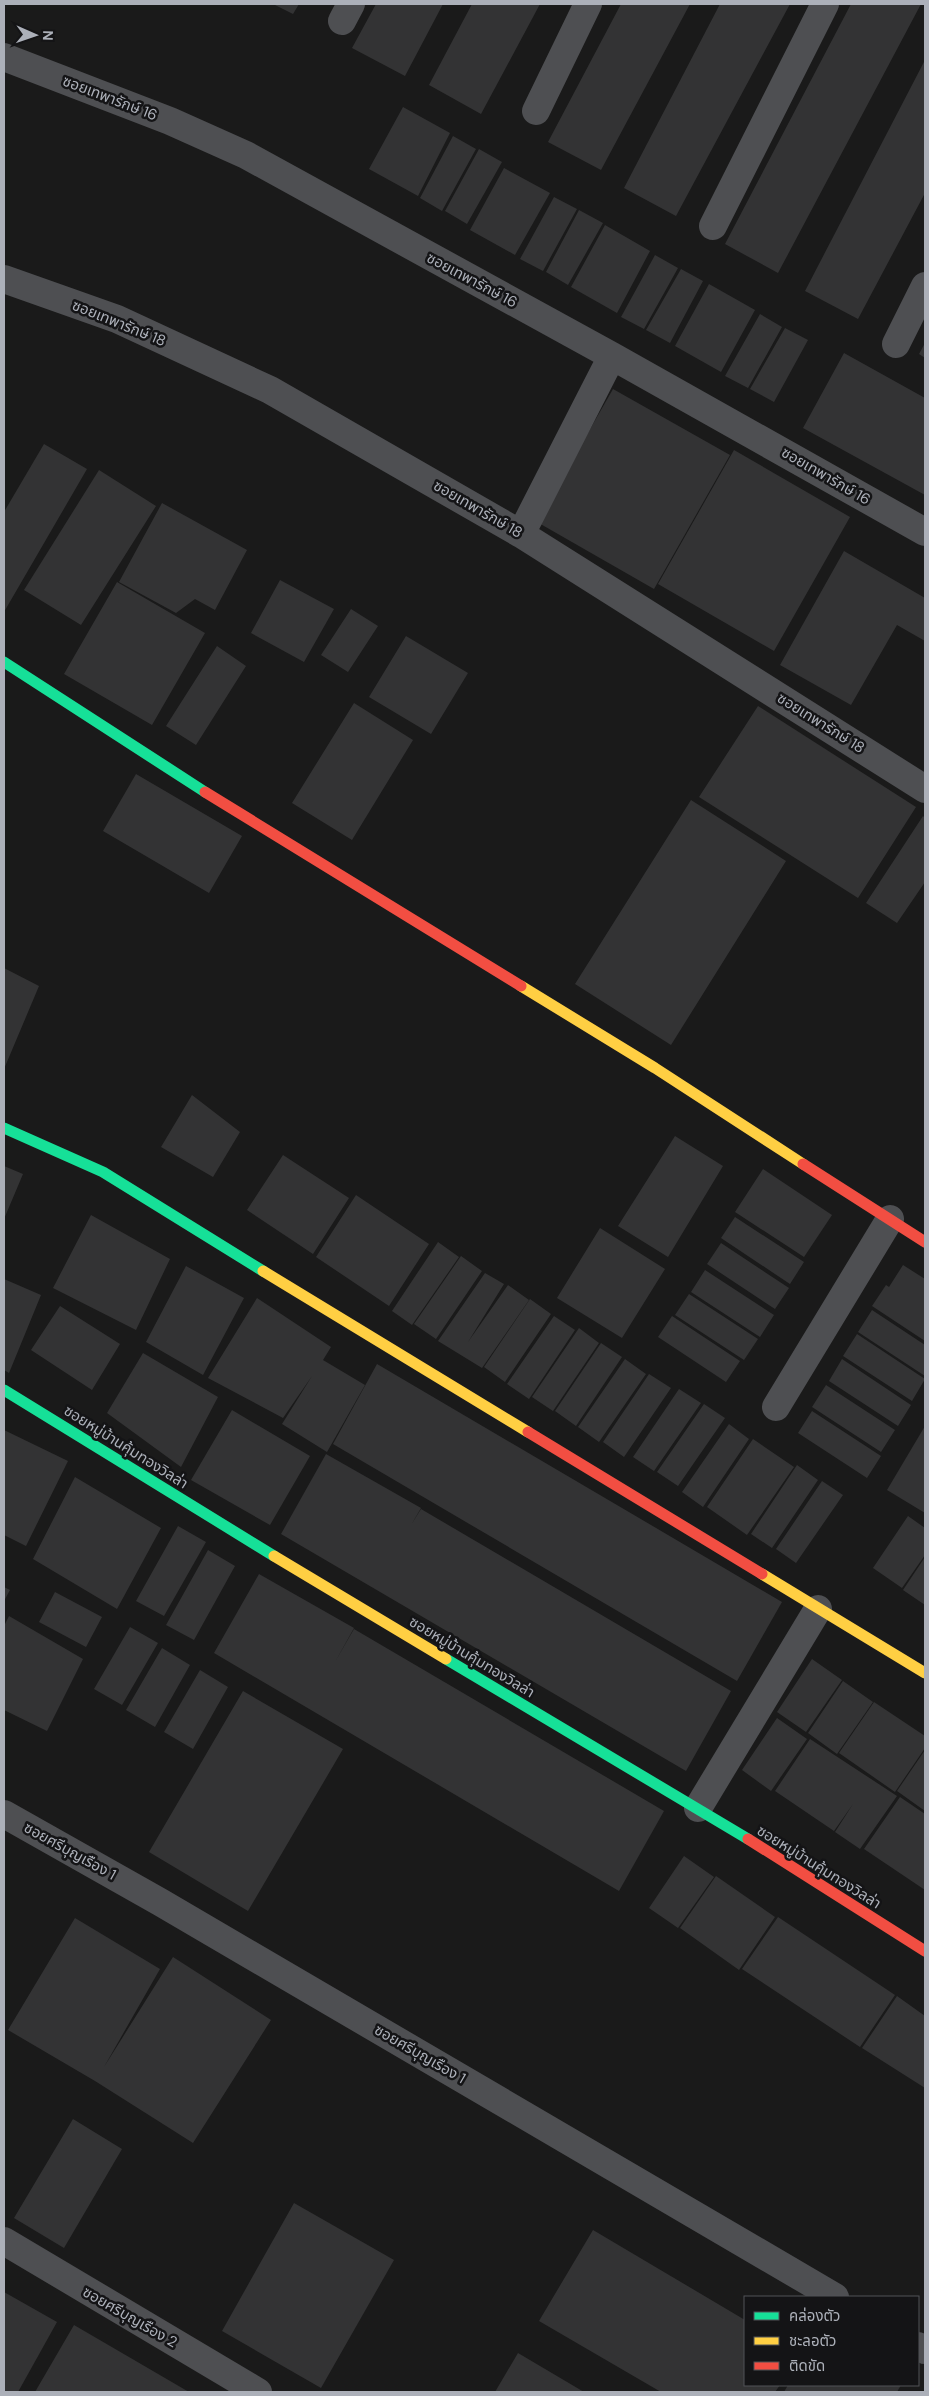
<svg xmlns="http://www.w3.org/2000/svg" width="929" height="2396" font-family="'DM Sans','Noto Sans Thai',sans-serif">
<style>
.building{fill:#333334}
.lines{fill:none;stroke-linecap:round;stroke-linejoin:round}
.street{stroke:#4e4f52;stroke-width:28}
.fast{stroke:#16e098;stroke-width:11}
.slow{stroke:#ffcf43;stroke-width:11}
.jam{stroke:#f24e42;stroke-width:11}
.labels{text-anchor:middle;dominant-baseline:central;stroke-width:5;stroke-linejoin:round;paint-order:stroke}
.street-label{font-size:15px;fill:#acb0b9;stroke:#141416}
</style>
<rect width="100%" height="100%" fill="#1a1a1a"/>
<!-- building -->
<path class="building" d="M273,4H299L293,14Z
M376,4H443L405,76L352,48Z
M472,4H540L481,114L429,85Z
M621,4H690L601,170L548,142Z
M720,4H790L676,216L624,188Z
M851,4H921L778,273L725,244Z
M925,60V193L858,319L805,291Z
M403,107L450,133L418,196L369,169Z
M453,136L476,149L442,211L420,198Z
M479,149L502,162L467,224L445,211Z
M504,168L550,193L515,255L470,230Z
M554,197L577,209L543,271L520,259Z
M579,210L603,223L568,285L546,272Z
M605,225L650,251L617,313L571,287Z
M655,255L678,268L644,329L621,317Z
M681,269L703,281L670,343L646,330Z
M709,284L755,310L721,372L675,346Z
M760,314L782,327L748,388L725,376Z
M785,328L808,340L774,402L750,389Z
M925,343V358L919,354Z
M844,353L925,398V495L803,428Z
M613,389L730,455L654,589L537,522Z
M44,444L87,469L4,612V512Z
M734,450L850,517L774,651L658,584Z
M99,470L156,506L81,625L24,590Z
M162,503L247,550L215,610L195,599L176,613L119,582Z
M844,551L925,598V641L897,625L851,705L780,665Z
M280,580L334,609L304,662L251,633Z
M117,582L205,633L152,725L64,674Z
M351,609L378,626L348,672L321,655Z
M406,636L468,673L431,734L369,697Z
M217,646L246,666L196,745L166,726Z
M354,703L413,740L352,840L292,803Z
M758,706L916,807L858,898L699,797Z
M136,774L242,836L209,893L103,831Z
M691,800L786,861L671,1045L575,984Z
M923,816L925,818V882L897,923L866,903Z
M4,968L39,986L4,1069Z
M192,1095L240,1132L213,1177L161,1147Z
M675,1136L723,1166L668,1257L618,1226Z
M283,1155L349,1198L313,1254L247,1210Z
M4,1166L23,1174L4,1219Z
M763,1169L832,1215L804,1257L735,1212Z
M356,1195L429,1244L389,1306L316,1257Z
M91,1215L170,1259L136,1330L53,1288Z
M735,1217L804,1262L790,1284L721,1238Z
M600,1228L665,1269L622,1338L557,1298Z
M438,1242L459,1257L412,1325L392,1311Z
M721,1243L789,1288L775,1309L707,1264Z
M461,1256L482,1271L436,1339L414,1324Z
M903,1265L925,1279V1341L872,1306L886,1285L889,1287Z
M186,1266L244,1298L203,1375L146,1342Z
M705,1270L774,1315L760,1337L691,1292Z
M485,1273L504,1284L468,1342L508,1285L529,1300L482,1368L438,1341Z
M4,1279L41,1295L9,1373L4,1370Z
M689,1294L758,1339L744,1360L675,1315Z
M257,1298L331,1347L323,1360L365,1385L327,1452L282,1424L312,1376L283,1418L208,1378Z
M530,1299L551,1314L505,1382L484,1367Z
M60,1306L120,1344L92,1390L31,1350Z
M872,1310L925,1345V1376L858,1332Z
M554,1316L575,1330L529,1399L507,1384Z
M672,1316L740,1361L726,1382L658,1337Z
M579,1328L599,1343L553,1411L532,1397Z
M857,1334L925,1379L912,1401L843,1356Z
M601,1343L622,1357L576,1426L555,1411Z
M143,1353L218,1397L181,1467L107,1413Z
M625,1359L646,1374L599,1442L578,1427Z
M842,1359L911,1405L898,1426L829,1381Z
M377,1364L782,1602L737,1681L333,1444Z
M649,1374L671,1388L624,1457L603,1442Z
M826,1385L895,1430L881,1452L812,1407Z
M679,1389L701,1403L654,1471L633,1457Z
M704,1404L725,1418L678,1486L657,1472Z
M232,1410L310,1456L270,1525L191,1480Z
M812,1411L881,1456L867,1478L798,1433Z
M729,1424L749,1439L703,1507L682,1492Z
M925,1426V1513L887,1490Z
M4,1430L68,1461L26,1546L4,1535Z
M753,1439L794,1467L747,1535L707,1507Z
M326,1454L421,1508L411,1525L421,1509L731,1691L686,1771L281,1534Z
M797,1465L818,1480L772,1548L751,1534Z
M75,1477L161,1528L117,1609L33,1559Z
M822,1481L843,1495L796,1563L776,1549Z
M908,1516L925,1528V1555L902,1588L873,1568Z
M178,1526L206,1542L164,1616L136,1601Z
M208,1550L235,1566L194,1640L166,1625Z
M925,1557V1605L903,1590Z
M259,1574L354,1628L335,1662L354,1629L664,1811L619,1891L214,1653Z
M4,1587L10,1590L4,1601Z
M55,1592L102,1617L86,1647L39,1622Z
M9,1616L83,1659L47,1731L4,1710V1626Z
M130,1627L158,1643L122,1705L94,1689Z
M162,1648L190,1665L155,1727L126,1710Z
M812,1659L842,1680L806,1732L777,1712Z
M200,1670L228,1687L193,1749L164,1732Z
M843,1681L873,1702L837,1754L808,1733Z
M243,1691L343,1749L248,1911L149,1852Z
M874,1702L925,1736V1748L895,1792L839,1753Z
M777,1718L807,1739L771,1791L742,1770Z
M810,1739L897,1796L860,1849L835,1832L853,1804L834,1831L775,1791Z
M925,1750V1811L897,1791Z
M900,1797L925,1814V1890L864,1849Z
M684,1856L714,1877L678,1928L649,1908Z
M716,1876L775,1917L739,1970L680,1928Z
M778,1917L895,1995L860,2047L742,1969Z
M75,1918L160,1969L104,2067L173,1957L271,2020L193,2143L95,2081L8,2030Z
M897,1996L925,2016V2088L862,2048Z
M73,2119L122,2149L64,2248L14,2218Z
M294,2203L394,2260L321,2388L222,2331Z
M593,2230L745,2320V2385H780L775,2392H661L539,2321Z
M4,2292L57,2322L18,2392H4Z
M74,2325L189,2392H35Z
M518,2353L584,2392H495Z
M788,2385H901L897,2392H784Z"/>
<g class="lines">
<!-- street -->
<path class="street" d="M342,21L351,4
M4,57L170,121L246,155L612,356L925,532
M536,111L588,4
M713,226L825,4
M4,279L117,319L270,390L521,534L925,789
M896,344L925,286
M521,534L612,356
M776,1407L890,1219
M698,1808L818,1609
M4,1814L160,1902L835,2297
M4,2241L258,2392
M918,2346L925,2350"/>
<!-- fast -->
<path class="fast" d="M4,662L205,792
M4,1128L103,1172L263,1271
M4,1390L274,1556
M446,1659L748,1839"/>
<!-- slow -->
<path class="slow" d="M521,986L655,1068L803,1164
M263,1271L528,1432
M274,1556L446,1659
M762,1574L925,1673"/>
<!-- jam -->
<path class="jam" d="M205,792L521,986
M803,1164L925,1242
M528,1432L762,1574
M748,1839L925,1951"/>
</g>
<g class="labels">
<!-- street labels -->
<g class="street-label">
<text transform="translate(110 98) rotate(21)">ซอยเทพารักษ์ 16</text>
<text transform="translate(472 280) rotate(28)">ซอยเทพารักษ์ 16</text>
<text transform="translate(119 323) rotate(22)">ซอยเทพารักษ์ 18</text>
<text transform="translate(826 476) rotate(30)">ซอยเทพารักษ์ 16</text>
<text transform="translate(478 509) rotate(30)">ซอยเทพารักษ์ 18</text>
<text transform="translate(821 723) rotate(32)">ซอยเทพารักษ์ 18</text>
<text transform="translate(126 1447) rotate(32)">ซอยหมู่บ้านคุ้มทองวิลล่า</text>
<text transform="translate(472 1657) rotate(31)">ซอยหมู่บ้านคุ้มทองวิลล่า</text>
<text transform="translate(70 1851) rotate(29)">ซอยศรีบุญเรือง 1</text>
<text transform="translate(819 1867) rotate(32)">ซอยหมู่บ้านคุ้มทองวิลล่า</text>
<text transform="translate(420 2054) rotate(30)">ซอยศรีบุญเรือง 1</text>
<text transform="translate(130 2317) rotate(30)">ซอยศรีบุญเรือง 2</text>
</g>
</g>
<!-- border -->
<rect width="929" height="2396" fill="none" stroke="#acb0b9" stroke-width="10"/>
<!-- legend -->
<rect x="744" y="2296" width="175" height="90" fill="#141416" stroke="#515257"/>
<rect x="754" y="2312" width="25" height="8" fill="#16e098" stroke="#515257"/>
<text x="789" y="2321" font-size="15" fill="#acb0b9">คล่องตัว</text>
<rect x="754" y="2337" width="25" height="8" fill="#ffcf43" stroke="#515257"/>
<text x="789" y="2346" font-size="15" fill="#acb0b9">ชะลอตัว</text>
<rect x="754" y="2362" width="25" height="8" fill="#f24e42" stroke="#515257"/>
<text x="789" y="2371" font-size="15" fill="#acb0b9">ติดขัด</text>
<!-- north arrow -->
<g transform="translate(35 35) rotate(92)" stroke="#141416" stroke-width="4" paint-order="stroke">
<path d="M0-4L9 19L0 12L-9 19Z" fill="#acb0b9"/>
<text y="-8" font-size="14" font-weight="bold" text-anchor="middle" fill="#acb0b9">N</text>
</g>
</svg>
